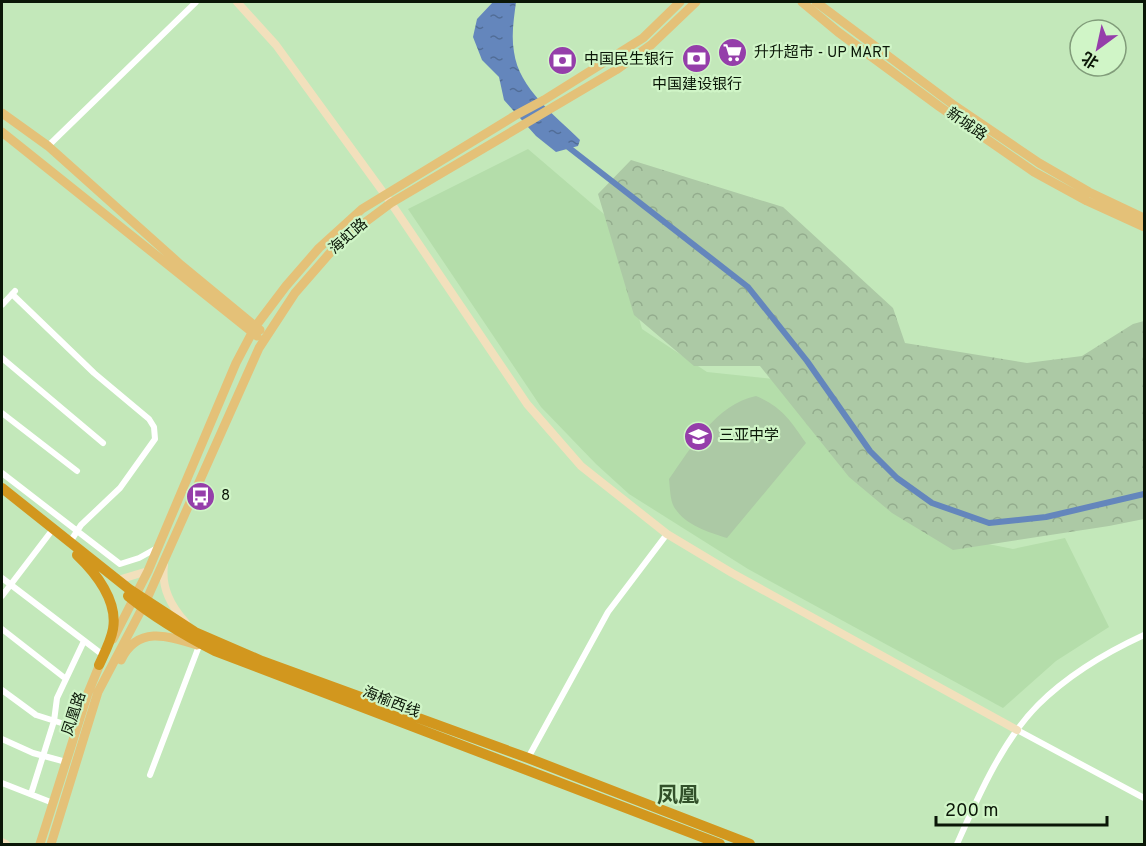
<svg xmlns="http://www.w3.org/2000/svg" width="1146" height="846" font-family="Overpass,'Noto Sans SC',sans-serif">
<style>
.built{fill:#b4ddaa}
.park{fill:url(#park-crowns)}
.pitch{fill:#acc9a5}
.water{fill:url(#water-ripples)}
.lines{fill:none;stroke-linecap:round;stroke-linejoin:round}
.canal{stroke:#6486bc;stroke-width:6}
.street{stroke:#fff;stroke-width:6}
.secondary{stroke:#f2e0bc;stroke-width:8}
.primary{stroke:#e4c178;stroke-width:9}
.highway{stroke:#d2971e;stroke-width:10}
.labels{text-anchor:middle;dominant-baseline:central;stroke-width:4.5;stroke-linejoin:round;paint-order:stroke}
.poi-label{font-size:15px;fill:#0a1607;stroke:#d0f5c7;text-anchor:start}
.street-label{font-size:15px;fill:#0a1607;stroke:#d0f5c7}
.district-label{font-size:21px;font-weight:bold;fill:#32512a;stroke:#d0f5c7}
</style>
<defs>
<pattern id="park-crowns" width="20" height="18" patternUnits="userSpaceOnUse" patternTransform="scale(1.5)"><rect width="20" height="18" fill="#acc9a5"/><path d="M2 6a3 3 0 1 1 6 0M12 15a3 3 0 1 1 6 0" fill="none" stroke="#93ac8d"/></pattern>
<pattern id="water-ripples" width="26" height="14" patternUnits="userSpaceOnUse" patternTransform="scale(1.5)"><rect width="26" height="14" fill="#6486bc"/><path d="M2 4q2-2 4 0t4 0M15 11q2-2 4 0t4 0" fill="none" stroke="#516d97"/></pattern>
</defs>
<rect width="100%" height="100%" fill="#c3e8ba"/>
<!-- built -->
<path class="built" d="M528,149L611,220L642,329L707,372L782,380L958,538L1013,549L1065,538L1109,627L1056,661L1003,708L748,569L629,494L596,464L541,407L408,209Z"/>
<!-- park -->
<path class="park" d="M631,160L783,207L893,308L905,343L1027,363L1082,356L1133,324L1144,321V519L1109,526L953,550L892,513L849,477L760,366H694L634,315L598,194Z"/>
<!-- pitch -->
<path class="pitch" d="M756,396C782,407 790,420 806,443L727,538C708,532 685,525 674,507C670,500 670,487 669,479C692,447 715,405 756,396Z"/>
<!-- water -->
<path class="water" d="M493,2H516C514,18 511,35 514,52C519,89 555,115 580,140L578,146L556,152L536,136L504,100L499,77L482,60L473,37L477,19Z"/>
<g class="lines">
<!-- canal -->
<path class="canal" d="M563,143L748,287L807,361L870,451L897,478L932,503L989,523L1046,517L1144,494"/>
<!-- street -->
<path class="street" d="M48,146L196,2
M12,294L94,373L149,419L154,427L155,439L120,488L81,525L70,542
M2,305L15,291
M2,358L103,443
M2,413L77,471
M2,473L120,564L139,558L157,548
M2,578L103,655
M2,596L50,533
M2,629L66,679
M2,690L36,715L77,728
M1017,730L1144,798
M2,739L33,753L66,762
M528,758L608,612L667,534
M150,775L199,646
M2,783L53,803
M31,794L54,721L57,698L84,641
M957,844C977,799 1002,741 1038,705C1069,674 1105,653 1144,635"/>
<!-- secondary -->
<path class="secondary" d="M237,2L276,45L391,203L527,404L581,466L667,534L732,573L1017,730
M164,565C161,588 171,606 186,623
M118,580L148,571
M2,842L6,844"/>
<!-- primary -->
<path class="primary" d="M802,2L838,32L940,107L1034,172L1087,201L1144,227
M816,2L955,106L1039,163L1089,192L1144,218
M2,113L48,146L181,265L260,330
M2,132L257,336
M113,639L148,571L236,363L255,327L286,286L319,248L362,209L516,115L544,100L643,38L680,2
M121,660C137,626 167,635 197,645
M40,844L88,693L102,659
M51,844L98,692L146,601L259,348L295,293L329,254L348,235L391,203L616,70L651,45L696,2"/>
<!-- highway -->
<path class="highway" d="M2,488L129,589L195,632L262,661L528,758L750,844
M77,555C96,573 118,601 113,629C111,641 104,654 99,665
M128,596C155,618 184,635 215,651L720,844"/>
</g>
<!-- icons -->
<defs>
<symbol id="supermarket-disc" viewBox="-11 -11 22 22"><circle r="9.5" fill="#953eaa" stroke="#d0f5c7"/><path d="M-6-5.5h2.5l.6 2H6L4.5 2H-2.5L-4.4-4H-6ZM-1.5 3.2a1.3 1.3 0 1 0 .1 0ZM3 3.2a1.3 1.3 0 1 0 .1 0Z" fill="#fff"/></symbol>
<symbol id="bank-disc" viewBox="-11 -11 22 22"><circle r="9.5" fill="#953eaa" stroke="#d0f5c7"/><path d="M-6-4H6V4H-6ZM0-2.3a2.3 2.3 0 1 0 0 4.6a2.3 2.3 0 1 0 0-4.6Z" fill="#fff"/></symbol>
<symbol id="school-disc" viewBox="-11 -11 22 22"><circle r="9.5" fill="#953eaa" stroke="#d0f5c7"/><path d="M0-5L7-2L0 1L-7-2ZM-4 1L0 2.5L4 1V4Q0 6-4 4Z" fill="#fff"/></symbol>
<symbol id="bus-disc" viewBox="-11 -11 22 22"><circle r="9.5" fill="#953eaa" stroke="#d0f5c7"/><path d="M-5-6H5V4H4V6H2V4H-2V6H-4V4H-5ZM-3.5-4V0h7V-4ZM-3.5 1.2v1.5H-2V1.2ZM2 1.2v1.5H3.5V1.2Z" fill="#fff"/></symbol>
</defs>
<g fill-rule="evenodd">
<use href="#supermarket-disc" x="716" y="36" width="33" height="33"/>
<use href="#bank-disc" x="680" y="42" width="33" height="33"/>
<use href="#bank-disc" x="546" y="44" width="33" height="33"/>
<use href="#school-disc" x="682" y="420" width="33" height="33"/>
<use href="#bus-disc" x="184" y="480" width="33" height="33"/>
</g>
<g class="labels">
<!-- poi labels -->
<g class="poi-label">
<text x="754" y="53">升升超市 - UP MART</text>
<text x="584" y="60">中国民生银行</text>
<text x="697" y="85" text-anchor="middle">中国建设银行</text>
<text x="719" y="436">三亚中学</text>
<text x="221" y="496">8</text>
</g>
<!-- street labels -->
<g class="street-label">
<text transform="translate(966 125) rotate(35)">新城路</text>
<text transform="translate(349 237) rotate(-41)">海虹路</text>
<text transform="translate(391 703) rotate(21)">海榆西线</text>
<text transform="translate(75 714) rotate(-72)">凤凰路</text>
</g>
<!-- district labels -->
<g class="district-label">
<text x="678" y="796">凤凰</text>
</g>
</g>
<!-- border -->
<rect width="1146" height="846" fill="none" stroke="#0a1607" stroke-width="6"/>
<!-- north arrow -->
<g transform="translate(1098 48) rotate(213)"><circle r="28" fill="#d0f5c7" stroke="#819c7a" stroke-width="1.5"/>
<path d="M0-4.5L10 22L0 15L-10 22Z" fill="#953eaa"/>
<text y="-9" font-size="16" font-weight="bold" text-anchor="middle" fill="#0a1607">北</text>
</g>
<!-- scale -->
<path d="M936 816v9h171v-9" fill="none" stroke="#0a1607" stroke-width="3"/>
<text x="945" y="816" font-size="18" fill="#0a1607" stroke="#d0f5c7" stroke-width="4.5" paint-order="stroke">200 m</text>
</svg>
